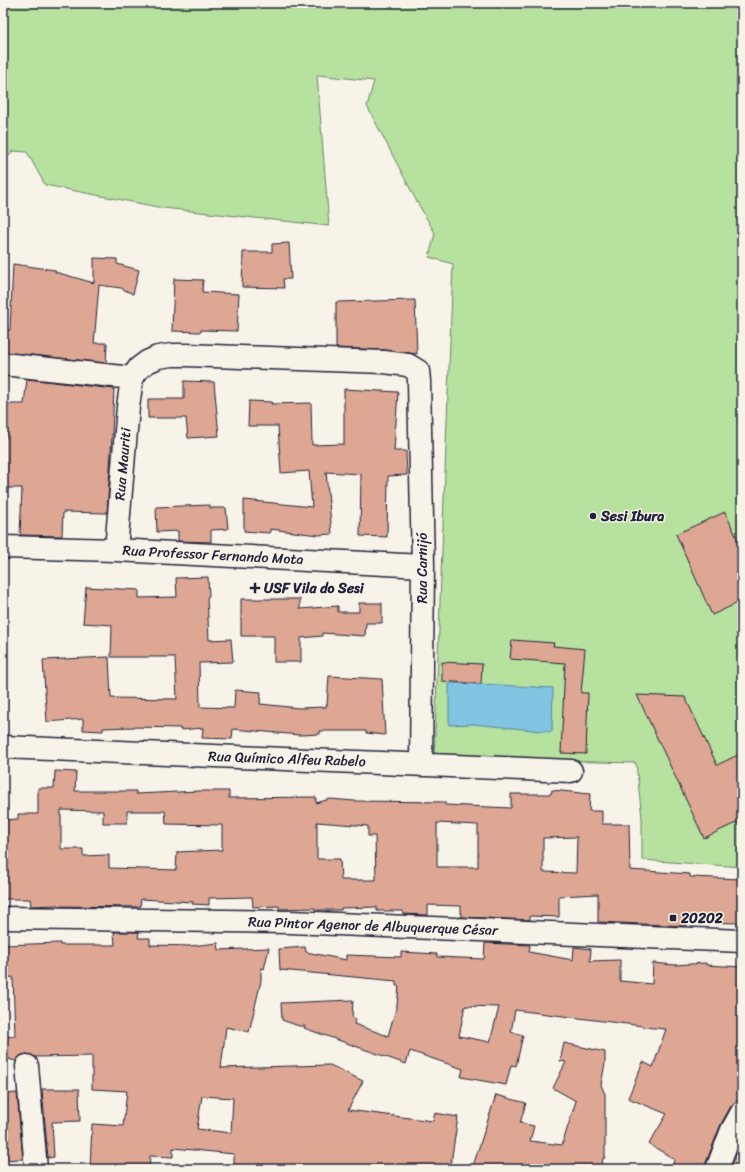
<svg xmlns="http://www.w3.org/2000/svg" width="745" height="1172" font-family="Sriracha,sans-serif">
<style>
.green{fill:#b6e19e;stroke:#6c826c}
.water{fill:#82c5e3;stroke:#5c84a0}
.building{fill:#dea794;stroke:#22223b;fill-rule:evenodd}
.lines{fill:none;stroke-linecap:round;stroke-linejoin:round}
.minor-casing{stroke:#22223b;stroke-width:25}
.minor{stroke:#f7f3e8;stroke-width:22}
.poi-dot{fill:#22223b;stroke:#f7f3e8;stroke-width:1.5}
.labels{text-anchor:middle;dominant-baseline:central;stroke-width:3;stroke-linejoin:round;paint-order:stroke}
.street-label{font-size:14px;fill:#22223b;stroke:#f7f3e8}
.poi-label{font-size:14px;font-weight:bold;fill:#22223b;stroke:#f7f3e8;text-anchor:start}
</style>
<rect width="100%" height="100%" fill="#f7f3e8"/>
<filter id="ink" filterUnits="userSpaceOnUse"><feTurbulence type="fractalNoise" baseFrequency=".025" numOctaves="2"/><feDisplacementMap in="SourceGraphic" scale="8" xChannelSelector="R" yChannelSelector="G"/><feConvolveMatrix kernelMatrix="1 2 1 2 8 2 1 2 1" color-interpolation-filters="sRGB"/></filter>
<g filter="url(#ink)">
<!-- green -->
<path class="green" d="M3,3H742V867L642,860V818L636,763L434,758L453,264L429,257L435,233L416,200L367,106L374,81L317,75L329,226L163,208L45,185L27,152L13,151L3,163Z"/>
<!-- water -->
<path class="water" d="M449,683L481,684L553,688L552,732L473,724L449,725Z"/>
<!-- building -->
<path class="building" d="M289,243L291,279H283L284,288L242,287L243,252H272V244Z
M94,258L117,259V264L139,270L133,294L121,288L99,285L94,343H107L106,363L3,352V330H10L13,264L55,270V272L94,283Z
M174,279L203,280L202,292L239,294L237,331L201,330V332L172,331Z
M415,300L417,354L385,350L336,348V302Z
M27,379L114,389L112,436L107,513L63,512L62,536L20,535L22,488H3V438H6V404H24Z
M184,381L214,382L219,436L188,438L186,418H148V399H184Z
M344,389L398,392L394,451H406L407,475L388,476L387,537L360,536L361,474L326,472L332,534L318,535L270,529V533L244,531V500L312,507L309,471L281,473L278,426H248L249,401L272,402L271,404L311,403L312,445L344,444Z
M210,505V508H226L228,529L211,530V542L178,541V531L157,532L156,507Z
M725,512L742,549V601L712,615L676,534Z
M208,577L209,596L207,597L209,640L231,639L233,662L199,663L200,707L234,708L235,690L261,692L260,704L299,708L326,707V705H327L329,676L382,679L385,735L366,733V731H320V734L300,735L233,729L232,739L202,738L203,728L180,730V728L132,727L103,728V731L83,730V719L47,722L43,660L109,657L111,698L177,699L175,657H111L112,625L83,623L86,587L139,590V598L177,597L176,578Z
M241,599H300V609L338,606V612H359V603H382V623H366L365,636L322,633V636L301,638V662H274V636H241Z
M512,640L554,643L553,646L585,649L581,693H588L586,754L561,753L565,663L510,659Z
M442,662L482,664L481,684L442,681Z
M637,695L685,697L717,765L742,753V820L704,838Z
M55,771L76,772L75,791H136V794L199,791H229V798L316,797V803L330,799L354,801L445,802V805L511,808V794H551L552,790L590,794L589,811H602V824H629L630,870L690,874V877L742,879V923L687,922V926L598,922V894L559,896V917L530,916V920L461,917V906L428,905V915L403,914V911H377V907L341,908V910H315V908L279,909V906L253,907L252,897L209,898V905L192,904L193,902L141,899L140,907L59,906V905L31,906L30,899H3V820L18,819V814H38V788H54ZM61,810L103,811V823H127V811H165L166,824L222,825V850L177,852L176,870L109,868V855L83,856V849H61ZM317,822L368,826V836H375L376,880H341L340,859H317ZM437,823L478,825V867H437ZM577,837L576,873L543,872V838Z
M114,932H139L138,938H150V945L191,946L218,943L219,950L269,948L264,969L261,968V981L249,1032L226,1027L221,1068L330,1065L363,1081L348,1110L433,1121L435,1113L458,1117L450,1169H259L234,1168V1154L173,1148V1157L150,1156L149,1169H90L92,1124L123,1126L127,1091L92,1089V1056L35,1057L32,1055L26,1054L20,1056L16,1061L11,1060V1059H3V1037L15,1036L13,977L3,978V945L60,943V945H115ZM202,1096L233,1098L231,1133L197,1129Z
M485,943L530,945L529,952L573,960L574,947L591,949L590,961L620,960V981L652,984L653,963L675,965L706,963V965L742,967V1100L736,1101L731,1106L721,1124L705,1165V1169H672L674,1159L649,1144L667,1114L628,1098L643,1062L653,1067L666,1029L643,1027V1026L515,1010L511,1032L523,1035L516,1066L511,1065L506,1085L461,1077L463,1069L410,1051L406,1064L304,1028L305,1026H299L282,1020L281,1003L353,1000L352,1017L356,1019L354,1024L388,1036L397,1005L399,986H396V981L280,970L279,949L305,947L306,952L346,960V955L401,957V952L437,954V957L484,959ZM465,1006L499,1007L490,1042L459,1036Z
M564,1043L605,1052V1063L601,1085L605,1094V1158H603L601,1169H472L496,1095L526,1103L520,1123L534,1126L530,1141L562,1145L576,1101L553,1088L566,1062L560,1061Z
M42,1089H79L80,1121L52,1122L54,1157L48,1158Z
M17,1093L23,1159L3,1160V1094Z
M742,1139V1169H730Z"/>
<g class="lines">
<defs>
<path id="minor" d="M3,364L132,378
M3,547L116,550L423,566
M116,550L128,407L132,378L139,368L147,362L158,357L172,355H186L384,362L408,365L418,371L419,381L423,566L421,765
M3,747L571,771
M3,918L290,922L742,941
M27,1066L36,1169
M717,1169L732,1130L742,1112"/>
</defs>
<!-- minor casing -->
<use href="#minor" class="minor-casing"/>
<!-- minor -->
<use href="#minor" class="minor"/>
</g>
</g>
<!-- markers -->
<g class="poi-dot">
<circle cx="593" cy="516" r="4"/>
<path d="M253 582h4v4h4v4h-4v4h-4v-4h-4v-4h4z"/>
<rect x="669" y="914" width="8" height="8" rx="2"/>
</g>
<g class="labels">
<!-- street labels -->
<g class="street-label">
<text transform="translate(123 464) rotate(-85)">Rua Mauriti</text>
<text transform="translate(213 555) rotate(3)">Rua Professor Fernando Mota</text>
<text transform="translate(422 568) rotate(-90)">Rua Carnijó</text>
<text transform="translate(287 759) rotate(2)">Rua Químico Alfeu Rabelo</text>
<text transform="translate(373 926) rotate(2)">Rua Pintor Agenor de Albuquerque César</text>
</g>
<!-- poi labels -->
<g class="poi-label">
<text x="601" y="516">Sesi Ibura</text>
<text x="264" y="588">USF Vila do Sesi</text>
<text x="681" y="918">20202</text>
</g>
</g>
<!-- margin -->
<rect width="745" height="1172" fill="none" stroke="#f7f3e8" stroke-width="16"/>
<rect x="8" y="8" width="729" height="1156" fill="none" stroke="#22223b" stroke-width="1.5" filter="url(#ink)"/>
</svg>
